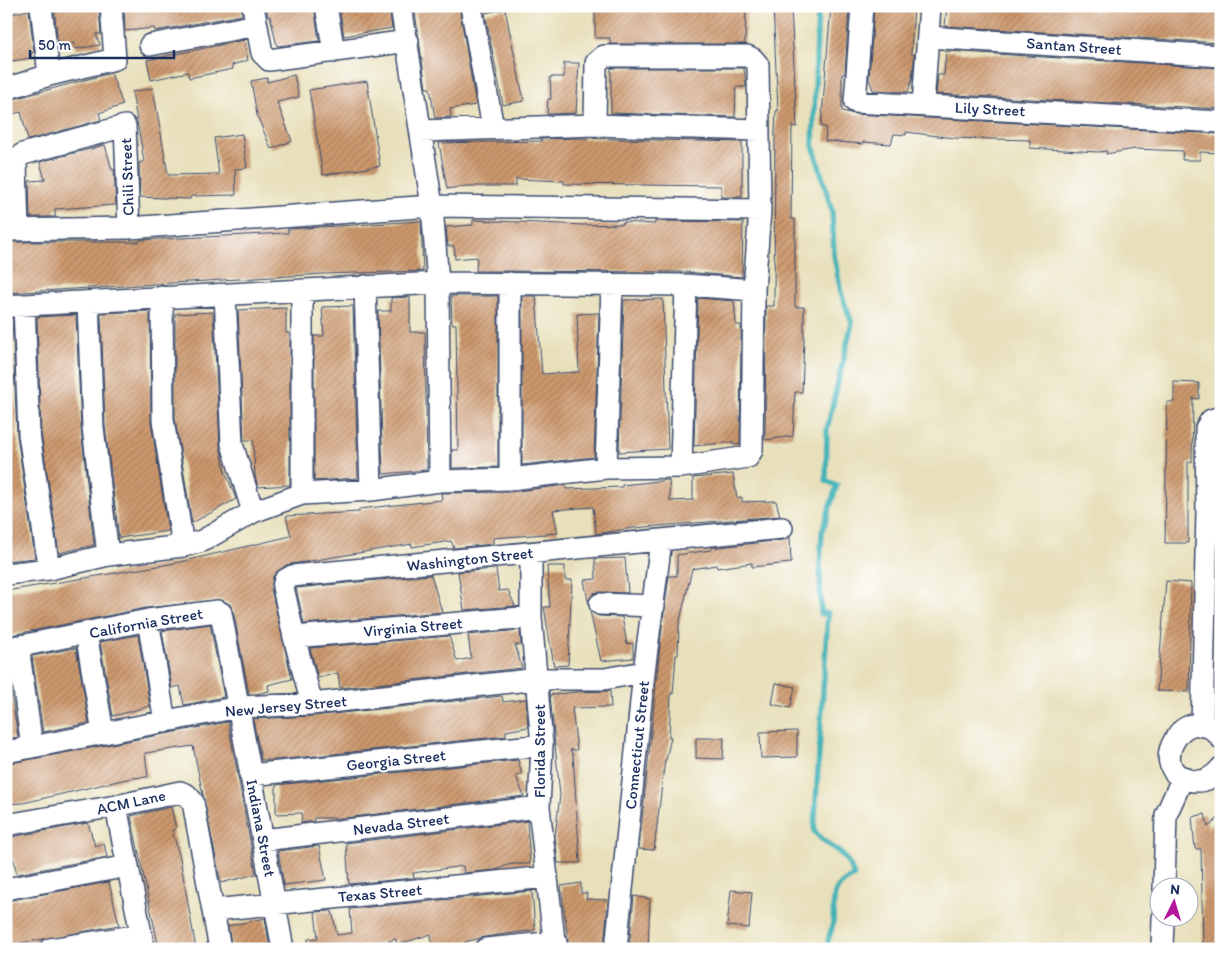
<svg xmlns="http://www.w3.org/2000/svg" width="1227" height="955" font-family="Itim,sans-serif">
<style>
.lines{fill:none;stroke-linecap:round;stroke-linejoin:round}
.stream{stroke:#41b2b8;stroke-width:5.5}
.building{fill:url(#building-hatch)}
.street-casing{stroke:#3a4a6c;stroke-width:24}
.street{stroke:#fff;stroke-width:21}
.labels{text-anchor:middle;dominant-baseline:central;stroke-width:4;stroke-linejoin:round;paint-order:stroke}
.street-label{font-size:16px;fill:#1b2f5e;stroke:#fff}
</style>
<defs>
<pattern id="building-hatch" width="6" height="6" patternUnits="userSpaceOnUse" patternTransform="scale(1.25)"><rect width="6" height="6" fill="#cd996d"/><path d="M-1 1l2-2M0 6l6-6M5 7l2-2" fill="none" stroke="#a67d5d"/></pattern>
</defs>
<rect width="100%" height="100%" fill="#fff"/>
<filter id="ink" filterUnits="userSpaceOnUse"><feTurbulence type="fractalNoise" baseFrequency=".02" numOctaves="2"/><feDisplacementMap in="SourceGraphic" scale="10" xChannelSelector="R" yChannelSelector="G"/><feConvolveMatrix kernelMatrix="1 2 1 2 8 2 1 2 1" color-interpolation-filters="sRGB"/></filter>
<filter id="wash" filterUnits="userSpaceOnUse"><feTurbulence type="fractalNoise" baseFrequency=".0096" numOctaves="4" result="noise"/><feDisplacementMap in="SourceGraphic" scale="20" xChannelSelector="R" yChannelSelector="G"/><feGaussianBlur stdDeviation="1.12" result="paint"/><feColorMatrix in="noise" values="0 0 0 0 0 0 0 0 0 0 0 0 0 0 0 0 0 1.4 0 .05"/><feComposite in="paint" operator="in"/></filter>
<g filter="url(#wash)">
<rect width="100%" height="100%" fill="#e8e0bb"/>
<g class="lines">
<!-- stream -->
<path class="stream" d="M818,6L813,145L832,211L834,255L841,293L852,323L827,429L826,481L837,485L822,532L820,565L821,614L828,613L814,831C831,852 843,845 854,876C828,889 835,899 833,922C832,931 827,939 827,949"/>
</g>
<g id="blocks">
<!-- building -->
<path class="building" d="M54,6L99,8L101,34H96L100,45L75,49V43L58,47Z
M124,6H241L242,15L155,31L154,28L125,31Z
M266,6H314L319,41L277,46L270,16L268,17Z
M339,6H389L392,28L344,36Z
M459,6L476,105L450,109L451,117L435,118L430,88H426L415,12Z
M595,6H746L745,44H610V38H595Z
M773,6H791L797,127L792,126L791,219H795V307H804V339L802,392H795L793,436L765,440L766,306H774L775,130L776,111H778Z
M831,6H849L845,74H842V111L854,114L1221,134V153L1200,152V160H1182L1183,151L1135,149L1106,154L1107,151L1098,152L1030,148V140L954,138L906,132V135L894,134L891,144L863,142V144L825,141L826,127H821Z
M874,6H914L911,54H914V62L912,80L908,92L873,90L869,79Z
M947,6H1221V43L945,26Z
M505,9L524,101L503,105L485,13Z
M29,10L34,52L31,53V58L6,62V15Z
M244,40L248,60L232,65L233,69L189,78L188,72L151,80L147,60Z
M946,51L1221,68V109L936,94L938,75H944Z
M564,63H579L576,113L547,114L548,99H551L550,77H564Z
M611,68H744L746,87H736L735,117L611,113Z
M111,73L123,105L99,113L101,120L28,140L21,112L9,115L6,101Z
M294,75L299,97L277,102L292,141L271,149L257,115L251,81L267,78V82Z
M367,81L380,166L323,175L309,90Z
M153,88L168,175L219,174L214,138L242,134L247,168L235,169L236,195L191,196L190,199L140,197L139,163L144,161L132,92Z
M576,138L742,142V197H721V186L564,184V181L516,179V186H466L447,189L439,143L541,141V139Z
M105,145L112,170L114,169L116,205L55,209V217H30L29,181L45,180L40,162Z
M473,220L584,225L623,224V222L655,224V221L743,222L742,277L686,272L476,271L477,257L455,259L454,246H448L446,227L473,225Z
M421,221L423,271L323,274L6,293V242H140V240L288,233V229Z
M451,296H498V467L452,468V450H458L456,324H452Z
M522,296H536L542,374L579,372L577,314L599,313L594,457L522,465Z
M410,297V332H425L427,470L383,474L378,311H391V298Z
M698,298L734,301L736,325H741L740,444L733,445V442L694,446Z
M663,299L668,449L619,452L624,300Z
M353,306L358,478L314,481V336H324L322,307Z
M286,308V333H289L290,337V485L258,487L255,476L253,440H244L238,310Z
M150,311L151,422L168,531L119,538L105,426L101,313Z
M213,312L220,445L225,471L236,499L192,523L175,419V314Z
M76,315L81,428L94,545L59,553L41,433L37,317Z
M6,318H12L17,435L35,558L6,561Z
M1174,382L1199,383V399L1193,398L1192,462H1188V543H1165L1167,402H1174Z
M733,474L737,498L742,497V502L776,501L780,516L633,528L596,534L593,507L553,510L558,533L493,538V544L454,548L451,541L412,547V544L286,565L273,576L271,589L292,679L268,685L269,691L256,694H249L233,610L231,605L222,600L146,608L6,636V591L176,563L291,536L286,516L359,512V509L442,500L441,493L510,492L566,485V489L622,487V485L669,480L670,501L693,500V478Z
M790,537L791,563L752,567V563L717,568L716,565L692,569L679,625L678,655H676L673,694L671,693L669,737H671L666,760H665L654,850L639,849L662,627L669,576H677V555L711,550V548L783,540Z
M625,558L628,593L600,592L594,593L588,601L584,580L596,579L595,559Z
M547,566H565V580H572L568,665L554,666L544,607H550Z
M496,569L499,591L508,590L515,606L464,610L458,572Z
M431,575L442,612L304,624L296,588Z
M1166,581L1191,583L1189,692L1157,691Z
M590,611L599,616L622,617L627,644L633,643V658L601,661Z
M210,624L224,697L184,705L180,686L172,688L162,631Z
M520,630L521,645H515L522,668L340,688L338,673L318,678L310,648L449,636L457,661L471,658L468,635Z
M138,635L150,706L113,716L100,642Z
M76,648L89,723L43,732L32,656Z
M6,661L18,737L6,739Z
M776,683L795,687L790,708L772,704Z
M610,691L611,707L572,708L577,750H570L573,755L580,863H558L555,836L560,795L550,695L575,692Z
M502,696L503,702L526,699L528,727L506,731V736L276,760H261L253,719L313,716Z
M228,722L256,874L221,883L193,746L145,753L148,777L131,778L23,803L6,804V764Z
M797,731V757L761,758L760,732Z
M696,738H724L723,759L696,758Z
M518,760L522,775L516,776L524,796L345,818H314V821L301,823L302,813L276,814V785Z
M171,807L176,829L172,830L180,858L196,949H159L131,816Z
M1205,814L1208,827L1221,816V944H1203L1201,849H1195L1192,817Z
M527,821L530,864H510L496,870L464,873L463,866L413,873L414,878L349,884L346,843Z
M88,823L95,846L104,843L107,857L17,874L13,858L10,859L6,838Z
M319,846L326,880L284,885L278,851Z
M109,882L119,925L6,946V901Z
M581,883V893H587L586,899L608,900L604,949H567L568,940L561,886Z
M731,890L752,892L749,928L727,926Z
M532,891L535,930L485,937L465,942V945L432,949L431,934L397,945L396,939L359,949H308V939L318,938L315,912L332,911L337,935L352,933L350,909Z
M634,896L650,899L648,949H629Z
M265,918L270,949H232L228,926Z"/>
</g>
</g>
<g filter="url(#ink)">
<use href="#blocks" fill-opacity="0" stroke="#3a4a6c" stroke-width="1"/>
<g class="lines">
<defs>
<path id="street" d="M41,6L49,75
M253,6L262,53L269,60L408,41
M326,6L334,52
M401,6L432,206L438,283L440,481
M471,6L493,128
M862,6L855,102L1221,122
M928,37L1221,56
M150,45L257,25
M6,89L49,75L115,59L111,6
M923,105L930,6
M421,131L595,125L759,130
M6,230L129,228L432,206L760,210
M18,230L16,164L17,158L23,154L125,126L129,228
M510,283V479
M365,286L371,490
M302,290V494
M225,295L232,444L253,512
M162,297L163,420L183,546
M88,303L93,427L108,555
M24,305L29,434L49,569
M6,306L438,283L686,285L754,290
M681,467L686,285
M606,468L612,284
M531,553V617L542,745L539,807L555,949
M6,574L49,569L108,555L183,546L202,541L253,512L302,494L371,490L440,481L510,479L606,468L681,467L748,457L752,450L754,290L760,210L758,65L753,59L747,56H604L596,63L595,125
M600,604L654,606
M148,620L165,722
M86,633L103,733
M294,637L531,617
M18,646L32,747
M6,649L148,620L217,611L221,613L283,949
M312,704L294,637L283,587L285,580L292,576L782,528
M1202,726L1207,512L1206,428L1211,420L1221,417
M1221,738C1187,692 1140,775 1194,781C1205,782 1214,777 1221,768
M6,752L239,707L312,704L538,679H604L644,672
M250,775L542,745
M116,806L144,949
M6,825L116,806L180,792L187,795L193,802L220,949
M263,840L539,807
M1164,888L1166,815L1183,777
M6,889L128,866
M213,910L547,877
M50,949L141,935
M486,949L556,942
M616,949L644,672L661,541
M1162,949L1163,918"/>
</defs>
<!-- street casing -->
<use href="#street" class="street-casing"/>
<!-- street -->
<use href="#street" class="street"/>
</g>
</g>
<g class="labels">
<!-- street labels -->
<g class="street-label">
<text transform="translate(1074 46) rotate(4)">Santan Street</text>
<text transform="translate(990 109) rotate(3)">Lily Street</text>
<text transform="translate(127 177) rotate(-92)">Chili Street</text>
<text transform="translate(470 559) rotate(-6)">Washington Street</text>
<text transform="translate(146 623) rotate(-10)">California Street</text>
<text transform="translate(413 627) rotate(-5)">Virginia Street</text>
<text transform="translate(286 706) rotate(-5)">New Jersey Street</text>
<text transform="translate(637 745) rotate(-84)">Connecticut Street</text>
<text transform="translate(539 751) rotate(-90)">Florida Street</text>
<text transform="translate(396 760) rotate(-6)">Georgia Street</text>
<text transform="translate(131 802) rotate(-12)">ACM Lane</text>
<text transform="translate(401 824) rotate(-7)">Nevada Street</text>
<text transform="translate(261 828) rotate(79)">Indiana Street</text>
<text transform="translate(380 893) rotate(-5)">Texas Street</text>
</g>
</g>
<!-- margin -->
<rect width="1227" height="955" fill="none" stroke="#fff" stroke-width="25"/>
<!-- north arrow -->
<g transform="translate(1174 902) rotate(5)"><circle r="24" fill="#ffffff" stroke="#a4acbf"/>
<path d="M0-4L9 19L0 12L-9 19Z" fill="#b5179e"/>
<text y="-8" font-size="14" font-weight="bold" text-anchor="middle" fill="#1b2f5e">N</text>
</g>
<!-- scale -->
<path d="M30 50v8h144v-8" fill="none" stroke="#1b2f5e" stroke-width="2.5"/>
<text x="38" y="50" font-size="15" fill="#1b2f5e" stroke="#ffffff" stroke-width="4" paint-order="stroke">50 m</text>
</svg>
